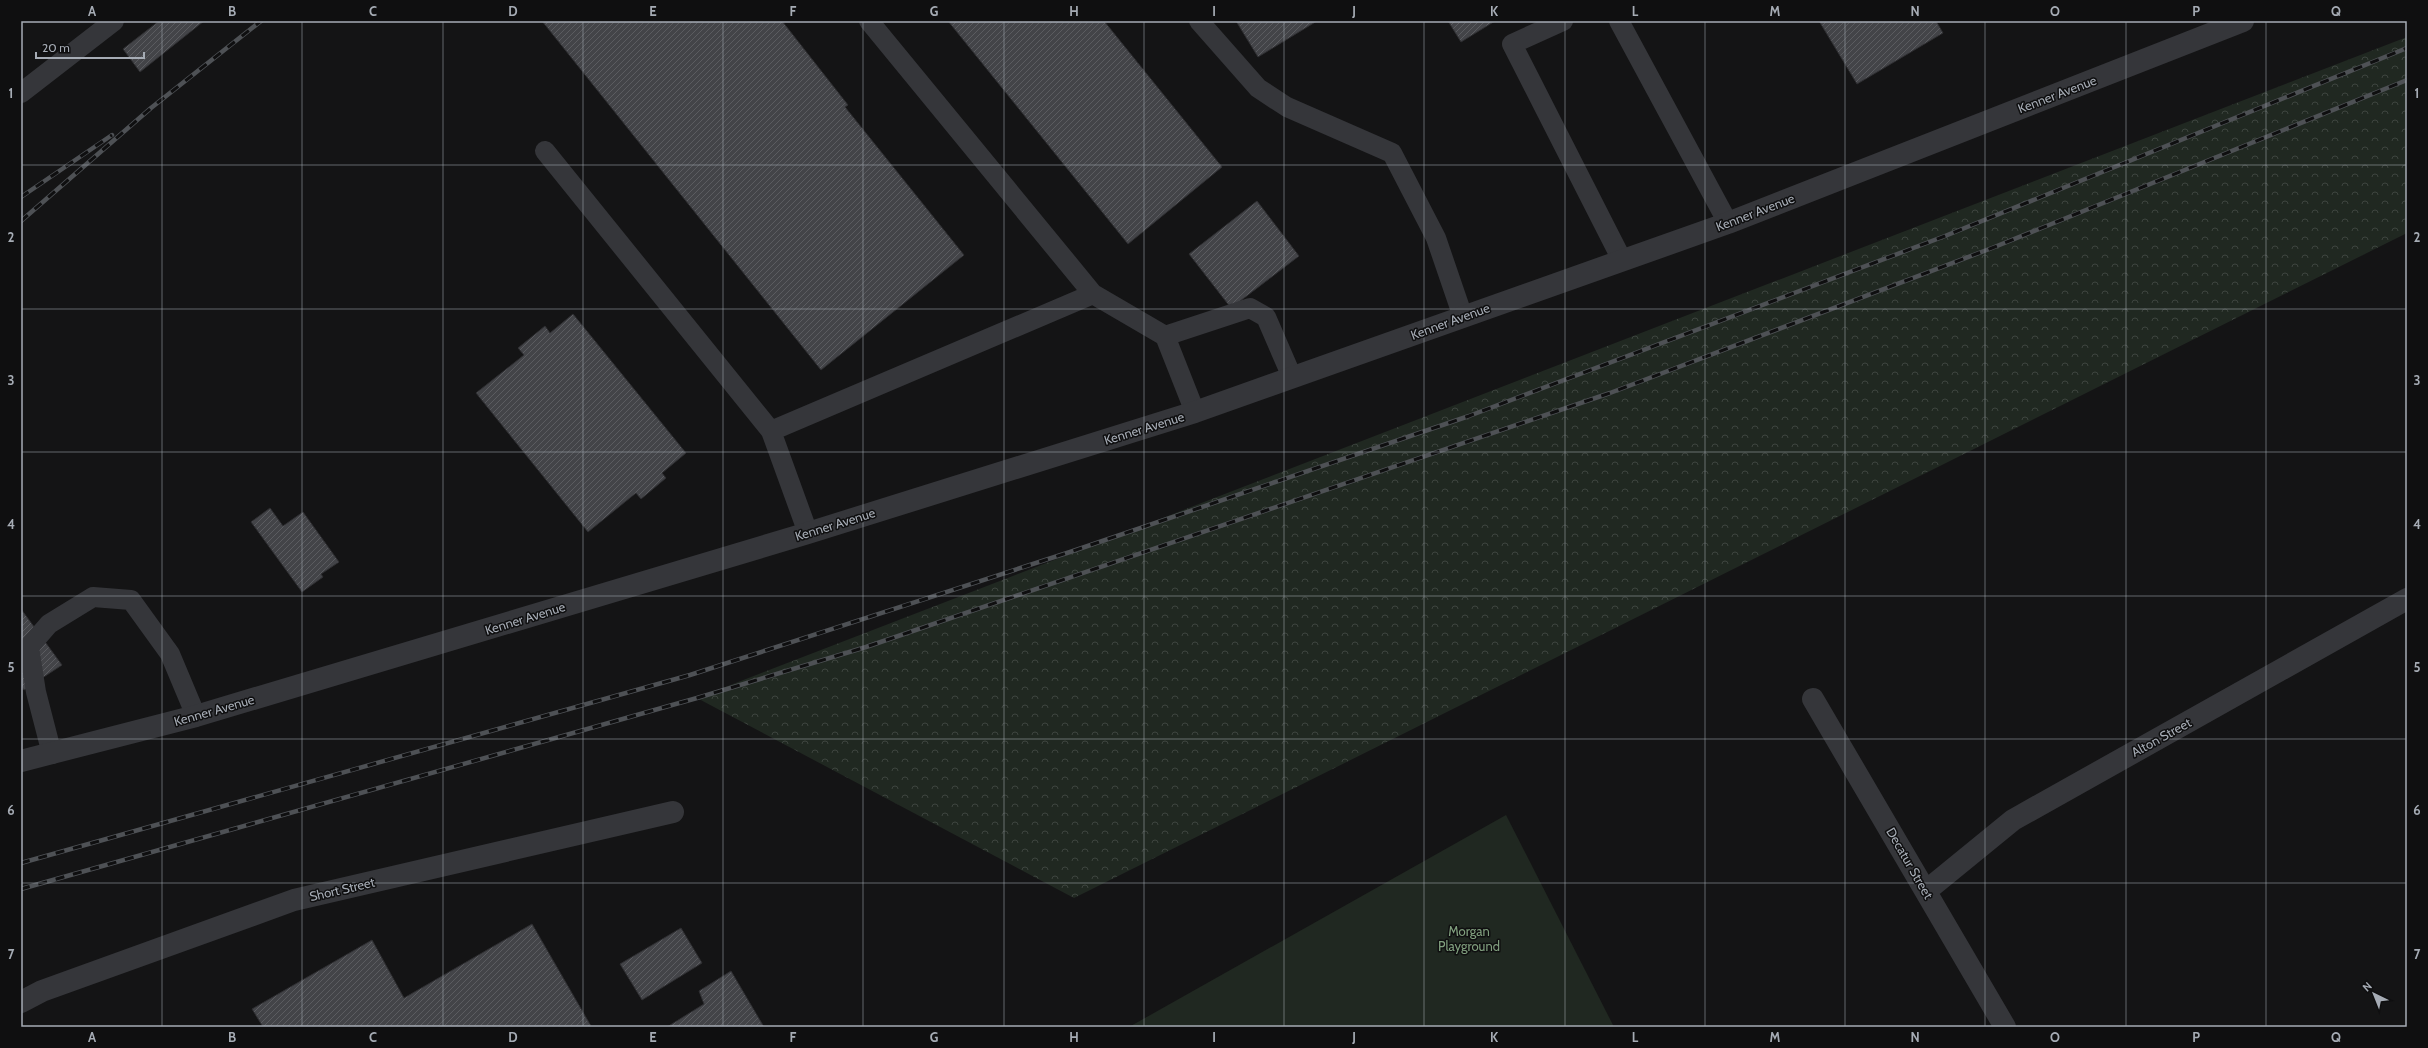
<svg xmlns="http://www.w3.org/2000/svg" width="2428" height="1048" font-family="Cabin,sans-serif">
<style>
.green{fill:#202821}
.forest{fill:url(#forest-crowns)}
.building{fill:url(#building-hatch);stroke:#2e2e31}
.lines{fill:none;stroke-linecap:round;stroke-linejoin:round}
.service{stroke:#35363a;stroke-width:20}
.minor{stroke:#35363a;stroke-width:22}
.rail-casing{stroke:#4e5155;stroke-width:4.5}
.rail{stroke:#0f0f10;stroke-width:3;stroke-dasharray:9;stroke-linecap:butt}
.grid{fill:none;stroke:#a6acb5;stroke-width:1;stroke-opacity:0.55}
.labels{text-anchor:middle;dominant-baseline:central;stroke-width:3;stroke-linejoin:round;paint-order:stroke}
.street-label{font-size:13px;fill:#a6acb5;stroke:#0f0f10}
.park-label{font-size:13px;fill:#809f7e;stroke:#0f0f10}
.neatline{fill:none;stroke:#a6acb5;stroke-width:1.5}
.grid-label{font-size:13px;text-anchor:middle;font-weight:bold;fill:#a6acb5}
</style>
<defs>
<pattern id="forest-crowns" width="20" height="18" patternUnits="userSpaceOnUse"><rect width="20" height="18" fill="#202821"/><path d="M2 6a3 3 0 1 1 6 0M12 15a3 3 0 1 1 6 0" fill="none" stroke="#3d443f"/></pattern>
<pattern id="building-hatch" width="6" height="6" patternUnits="userSpaceOnUse"><rect width="6" height="6" fill="#434448"/><path d="M-1 1l2-2M0 6l6-6M5 7l2-2" fill="none" stroke="#5b5c60"/></pattern>
</defs>
<rect width="100%" height="100%" fill="#141415"/>
<!-- green -->
<path class="green" d="M1506,815L1614,1027H1129Z"/>
<!-- forest -->
<path class="forest" d="M2407,37V233L1074,898L697,698Z"/>
<!-- building -->
<path class="building" d="M159,21H204L140,72L123,49Z
M542,21H782L848,105L845,107L964,255L821,370Z
M948,21H1104L1222,167L1128,244Z
M1236,21H1317L1258,57Z
M1448,21H1495L1461,42Z
M1819,21H1936L1943,33L1857,84Z
M1257,201L1299,256L1231,308L1189,254Z
M573,314L686,453L662,473L666,478L641,499L636,493L588,532L476,393L524,355L518,348L545,326L550,333Z
M270,508L283,526L303,512L339,562L321,574L323,577L302,592L251,522Z
M21,609L62,665L24,690L21,686Z
M532,924L591,1026L588,1027H263L252,1009L372,940L404,998Z
M681,928L702,963L642,1000L620,964Z
M731,971L764,1027H667L704,1004L699,991Z"/>
<g class="lines">
<!-- service -->
<path class="service" d="M869,21L1093,294
M1199,21L1258,88L1287,107L1392,153L1436,238L1463,317
M1563,21L1512,44L1622,260
M1619,21L1728,223
M21,93L114,21
M545,151L771,431
M1195,412L1165,336L1250,308L1266,317L1292,377
M808,533L771,431L1093,294L1165,336
M52,754L36,692L29,647L49,624L93,597L131,600L170,654L196,716"/>
<!-- minor -->
<path class="minor" d="M1813,699L2005,1027
M21,761L196,716L808,533L1195,412L1728,223L2243,21
M1926,891L2013,820L2407,599
M21,1002L42,991L294,900L673,812"/>
<defs>
<path id="rail" d="M21,197L112,135
M21,221L151,108L261,21
M21,863L690,675L1070,552L1469,416L1945,236L2407,48
M21,889L697,698L866,647L1610,393L1992,248L2407,80"/>
</defs>
<!-- rail casing -->
<use href="#rail" class="rail-casing"/>
<!-- rail -->
<use href="#rail" class="rail"/>
</g>
<!-- grid -->
<path class="grid" d="M162,21V1027M302,21V1027M443,21V1027M583,21V1027M723,21V1027M863,21V1027M1004,21V1027M1144,21V1027M1284,21V1027M1424,21V1027M1565,21V1027M1705,21V1027M1845,21V1027M1985,21V1027M2126,21V1027M2266,21V1027M21,165H2407M21,309H2407M21,452H2407M21,596H2407M21,739H2407M21,883H2407"/>
<g class="labels">
<!-- street labels -->
<g class="street-label">
<text transform="translate(2057 94) rotate(-21)">Kenner Avenue</text>
<text transform="translate(1755 212) rotate(-21)">Kenner Avenue</text>
<text transform="translate(1450 321) rotate(-20)">Kenner Avenue</text>
<text transform="translate(1144 428) rotate(-17)">Kenner Avenue</text>
<text transform="translate(835 524) rotate(-17)">Kenner Avenue</text>
<text transform="translate(525 618) rotate(-17)">Kenner Avenue</text>
<text transform="translate(214 710) rotate(-16)">Kenner Avenue</text>
<text transform="translate(2161 737) rotate(-29)">Alton Street</text>
<text transform="translate(1910 863) rotate(60)">Decatur Street</text>
<text transform="translate(342 889) rotate(-13)">Short Street</text>
</g>
<!-- park labels -->
<g class="park-label">
<text x="1469" y="931">Morgan<tspan x="1469" dy="15">Playground</tspan></text>
</g>
</g>
<!-- border -->
<rect width="2428" height="1048" fill="none" stroke="#0f0f10" stroke-width="44"/>
<!-- north arrow -->
<g transform="translate(2374 994) rotate(317)" stroke="#0f0f10" stroke-width="3" paint-order="stroke">
<path d="M0-3L7 15L0 10L-7 15Z" fill="#a6acb5"/>
<text y="-6" font-size="11" font-weight="bold" text-anchor="middle" fill="#a6acb5">N</text>
</g>
<!-- scale -->
<path d="M36 52v6h108v-6" fill="none" stroke="#a6acb5" stroke-width="2"/>
<text x="42" y="52" font-size="12" fill="#a6acb5" stroke="#0f0f10" stroke-width="3" paint-order="stroke">20 m</text>
<rect x="22" y="22" width="2384" height="1004" class="neatline"/>
<g class="grid-label">
<text x="92" y="16">A</text>
<text x="232" y="16">B</text>
<text x="373" y="16">C</text>
<text x="513" y="16">D</text>
<text x="653" y="16">E</text>
<text x="793" y="16">F</text>
<text x="934" y="16">G</text>
<text x="1074" y="16">H</text>
<text x="1214" y="16">I</text>
<text x="1354" y="16">J</text>
<text x="1494" y="16">K</text>
<text x="1635" y="16">L</text>
<text x="1775" y="16">M</text>
<text x="1915" y="16">N</text>
<text x="2055" y="16">O</text>
<text x="2196" y="16">P</text>
<text x="2336" y="16">Q</text>
<text x="11" y="98">1</text>
<text x="2417" y="98">1</text>
<text x="11" y="242">2</text>
<text x="2417" y="242">2</text>
<text x="11" y="385">3</text>
<text x="2417" y="385">3</text>
<text x="11" y="529">4</text>
<text x="2417" y="529">4</text>
<text x="11" y="672">5</text>
<text x="2417" y="672">5</text>
<text x="11" y="815">6</text>
<text x="2417" y="815">6</text>
<text x="11" y="959">7</text>
<text x="2417" y="959">7</text>
<text x="92" y="1042">A</text>
<text x="232" y="1042">B</text>
<text x="373" y="1042">C</text>
<text x="513" y="1042">D</text>
<text x="653" y="1042">E</text>
<text x="793" y="1042">F</text>
<text x="934" y="1042">G</text>
<text x="1074" y="1042">H</text>
<text x="1214" y="1042">I</text>
<text x="1354" y="1042">J</text>
<text x="1494" y="1042">K</text>
<text x="1635" y="1042">L</text>
<text x="1775" y="1042">M</text>
<text x="1915" y="1042">N</text>
<text x="2055" y="1042">O</text>
<text x="2196" y="1042">P</text>
<text x="2336" y="1042">Q</text>
</g>
</svg>
